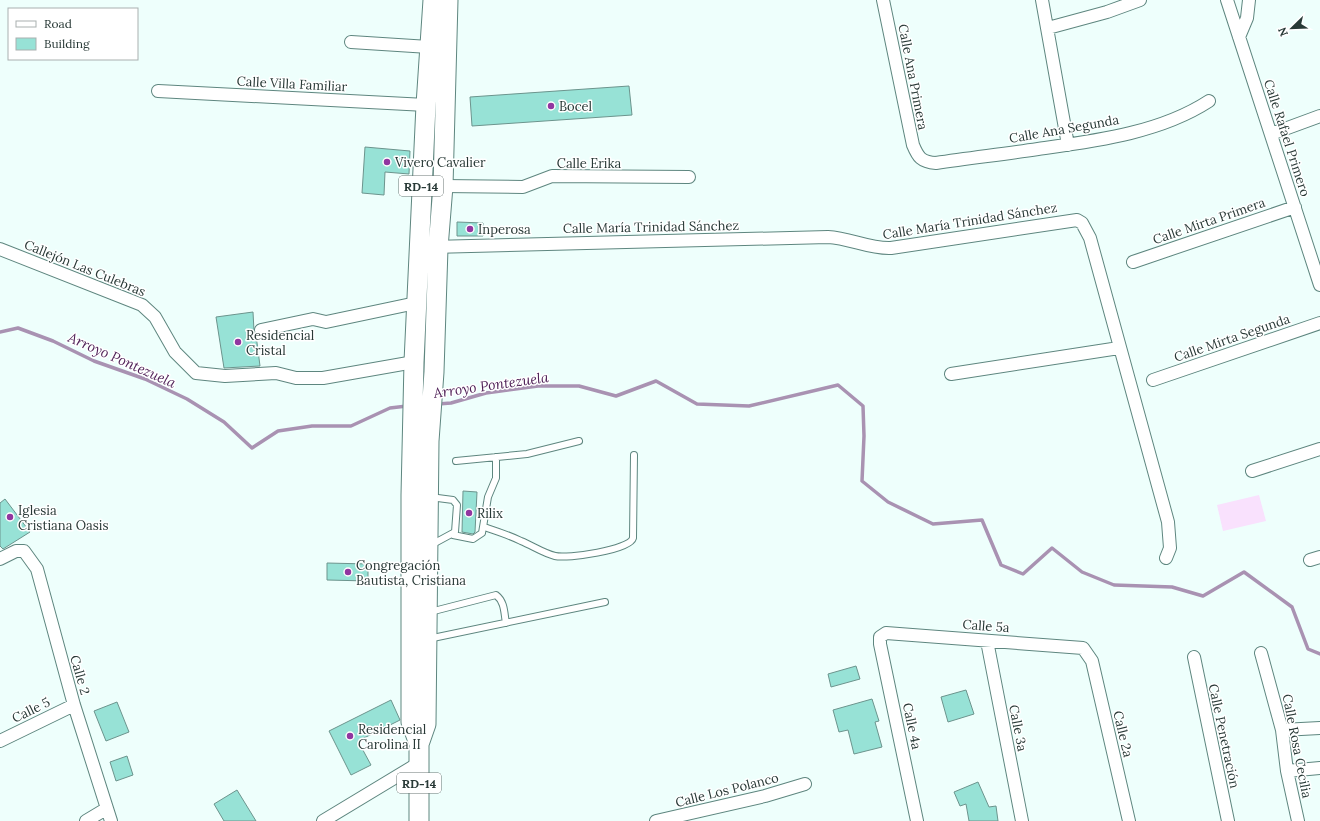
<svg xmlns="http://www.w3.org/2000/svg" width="1320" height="821" font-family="Lora,serif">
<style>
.green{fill:#f9e1fd}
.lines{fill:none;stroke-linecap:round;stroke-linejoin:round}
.stream{stroke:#a992b2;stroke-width:3.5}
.building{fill:#97e2d6;stroke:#6c948d}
.lane-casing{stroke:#5e867f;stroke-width:8}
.street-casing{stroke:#5e867f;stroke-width:14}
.primary-casing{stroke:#5e867f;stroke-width:21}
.lane{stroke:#fff;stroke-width:6}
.street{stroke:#fff;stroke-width:12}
.primary{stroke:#fff;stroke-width:19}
.poi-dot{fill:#9136a0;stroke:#fff;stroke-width:1.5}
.labels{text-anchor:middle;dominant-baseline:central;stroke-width:3;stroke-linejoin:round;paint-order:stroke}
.shield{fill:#fff;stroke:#687472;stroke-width:1}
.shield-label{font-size:12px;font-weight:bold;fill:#283936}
.street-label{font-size:13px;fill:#283936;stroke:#fff}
.poi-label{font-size:13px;fill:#283936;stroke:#fff;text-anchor:start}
.water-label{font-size:14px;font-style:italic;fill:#4d1e55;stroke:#fff}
</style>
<rect width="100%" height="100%" fill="#eefffc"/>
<!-- green -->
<path class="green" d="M1259,495L1266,521L1223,531L1217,505Z"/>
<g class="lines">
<!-- stream -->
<path class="stream" d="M0,332L18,328L53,341L94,361L145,379L187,399L224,422L252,448L278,431L312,426H351L390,408L407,406
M438,404L451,403L486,393L538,386H579L616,396L656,381L697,404L749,406L838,385L863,406L864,436L862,481L888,502L933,524L982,520L1001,565L1023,574L1052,548L1082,572L1114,585L1172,587L1203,596L1244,572L1292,607L1308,649L1320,654"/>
</g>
<!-- building -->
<path class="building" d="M629,86L632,115L472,126L470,97Z
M365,147L410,151L409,174L385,172L384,195L362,193Z
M457,222L483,223V236H457Z
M253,312L254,331L256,335L260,366L224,368L216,317Z
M463,491L477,492L475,532L473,534L462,532Z
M5,499L30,532L3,549L0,546V503Z
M327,563L368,564V581L327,580Z
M856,666L860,679L831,687L828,674Z
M966,690L974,714L948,722L941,697Z
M872,699L879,721L875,722L882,747L854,754L848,730L839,732L833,710Z
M391,700L400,720L358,741L371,765L351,775L329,731Z
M117,702L129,732L106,741L94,711Z
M127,756L133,775L116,781L110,762Z
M978,782L989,807L996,806L998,821H969L966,804L960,806L954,792Z
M237,790L256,821H224L214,804Z"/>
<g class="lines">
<defs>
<path id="lane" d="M456,461L527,454L579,441
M430,497L453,500L457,505L455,532L431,545
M484,527C496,531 509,535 521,541C533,546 543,553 555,556C567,559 630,550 633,538L634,455
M453,535L473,539L482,533L488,497L496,478V457
M430,612L496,595C505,602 504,613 506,623
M428,639L605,602"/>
<path id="street" d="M883,0L913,145C918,157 921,162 936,163C970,158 1004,154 1038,149C1095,141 1160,133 1209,101
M1042,0L1068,145
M1227,0L1320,285
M1048,28L1107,12L1140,0
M1239,37L1247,18L1249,0
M351,42L429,47
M158,91L426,105
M1271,134L1320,116
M443,186L523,187L552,176L689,177
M432,247L828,237C850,238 869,249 891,248L1077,220L1082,223L1090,238L1168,522L1170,548L1166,558
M0,249L142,305L155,317L175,352L196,373L225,376L276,373L296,378H323L414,362
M1133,262L1295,207
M261,330L313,319L326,322L416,303
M951,374L1119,348
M1153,380L1320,323
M1252,471L1320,449
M0,559L16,551H24L37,569L74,705L111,821
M1310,560L1320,557
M987,641L1022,821
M1261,653L1282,730L1287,771L1298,821
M1194,657L1228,821
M1282,730L1320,728
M0,741L74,705
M1287,771L1320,768
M86,821L106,809
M323,821L419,763
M656,821L765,796L805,784
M917,821L880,644V637L886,633L1083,648L1092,661L1129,821"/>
<path id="primary" d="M419,744L411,722V495L414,362L426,105L433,0
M419,821V744L426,724L429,441L434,372L438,248L443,186L448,0"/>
</defs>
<!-- lane casing -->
<use href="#lane" class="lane-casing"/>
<!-- street casing -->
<use href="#street" class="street-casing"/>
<!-- primary casing -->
<use href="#primary" class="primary-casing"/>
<!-- lane -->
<use href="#lane" class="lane"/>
<!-- street -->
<use href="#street" class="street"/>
<!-- primary -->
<use href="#primary" class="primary"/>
</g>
<!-- markers -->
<g class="poi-dot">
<circle cx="551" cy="106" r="4"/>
<circle cx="387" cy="162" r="4"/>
<circle cx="470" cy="229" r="4"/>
<circle cx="238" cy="342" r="4"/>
<circle cx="469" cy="513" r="4"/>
<circle cx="10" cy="517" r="4"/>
<circle cx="348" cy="572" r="4"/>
<circle cx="350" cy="736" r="4"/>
</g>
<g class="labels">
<!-- shield labels -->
<g class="shield">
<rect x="399" y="176" width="44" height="20" rx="3"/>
<rect x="397" y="773" width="44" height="20" rx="3"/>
</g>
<g class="shield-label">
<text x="421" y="186">RD-14</text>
<text x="419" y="783">RD-14</text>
</g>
<!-- street labels -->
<g class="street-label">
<text transform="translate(913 77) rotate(79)">Calle Ana Primera</text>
<text transform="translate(292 84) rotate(3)">Calle Villa Familiar</text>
<text transform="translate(1064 129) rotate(-10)">Calle Ana Segunda</text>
<text transform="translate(1287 138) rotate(72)">Calle Rafael Primero</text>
<text x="589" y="163">Calle Erika</text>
<text transform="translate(970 221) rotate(-9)">Calle María Trinidad Sánchez</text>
<text transform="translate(1209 221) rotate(-19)">Calle Mirta Primera</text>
<text transform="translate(651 227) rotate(-1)">Calle María Trinidad Sánchez</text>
<text transform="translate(85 268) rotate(22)">Callejón Las Culebras</text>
<text transform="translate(1232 338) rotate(-19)">Calle Mirta Segunda</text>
<text transform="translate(986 626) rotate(4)">Calle 5a</text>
<text transform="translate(80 675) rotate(74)">Calle 2</text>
<text transform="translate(31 710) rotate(-26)">Calle 5</text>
<text transform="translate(912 726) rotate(78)">Calle 4a</text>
<text transform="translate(1018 728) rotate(79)">Calle 3a</text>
<text transform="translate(1123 734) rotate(77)">Calle 2a</text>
<text transform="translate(1224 736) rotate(78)">Calle Penetración</text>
<text transform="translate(1297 746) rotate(79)">Calle Rosa Cecilia</text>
<text transform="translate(727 790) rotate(-14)">Calle Los Polanco</text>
</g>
<!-- poi labels -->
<g class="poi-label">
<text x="559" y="106">Bocel</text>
<text x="395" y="162">Vivero Cavalier</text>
<text x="478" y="229">Inperosa</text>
<text x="246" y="335">Residencial<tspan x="246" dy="15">Cristal</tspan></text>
<text x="18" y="510">Iglesia<tspan x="18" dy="15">Cristiana Oasis</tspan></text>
<text x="477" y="513">Rilix</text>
<text x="356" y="565">Congregación<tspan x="356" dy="15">Bautista, Cristiana</tspan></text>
<text x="358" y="729">Residencial<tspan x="358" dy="15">Carolina II</tspan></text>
</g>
<!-- water labels -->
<g class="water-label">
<text transform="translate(122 360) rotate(24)">Arroyo Pontezuela</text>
<text transform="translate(491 385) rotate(-8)">Arroyo Pontezuela</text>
</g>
</g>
<!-- legend -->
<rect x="8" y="8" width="130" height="52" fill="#ffffff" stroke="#a9b0af"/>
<rect x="16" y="21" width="20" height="6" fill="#ffffff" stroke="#a9b0af"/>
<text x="44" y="28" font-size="12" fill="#283936">Road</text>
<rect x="16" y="38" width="20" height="12" fill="#97e2d6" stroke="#a9b0af"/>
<text x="44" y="48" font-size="12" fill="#283936">Building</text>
<!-- north arrow -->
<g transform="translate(1292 28) rotate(247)" stroke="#ffffff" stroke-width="3" paint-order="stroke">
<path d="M0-3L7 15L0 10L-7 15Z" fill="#283936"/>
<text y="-6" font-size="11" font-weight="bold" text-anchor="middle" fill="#283936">N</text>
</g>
</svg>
